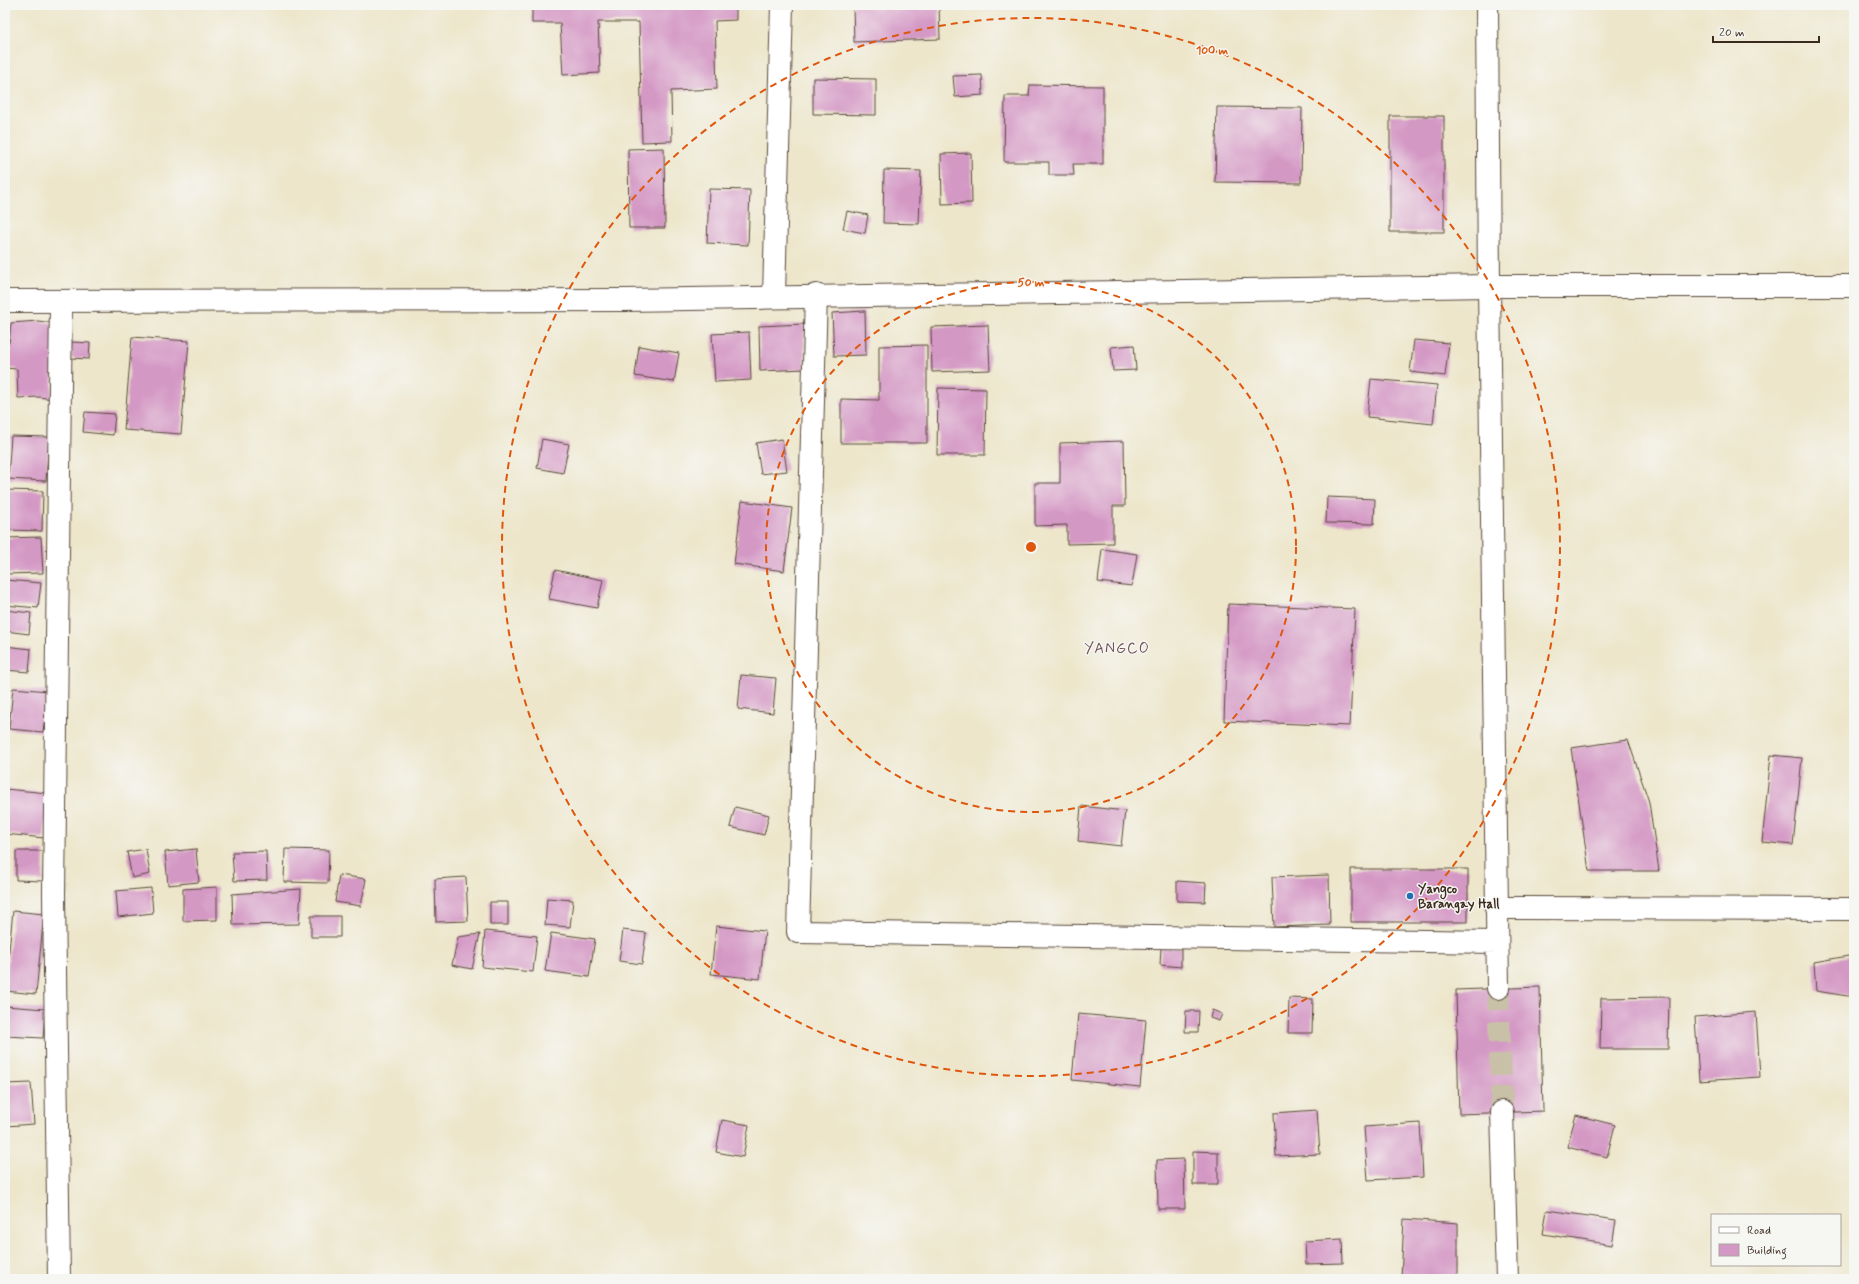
<svg xmlns="http://www.w3.org/2000/svg" width="1859" height="1284" font-family="Mynerve,sans-serif">
<style>
.building{fill:#d498c5}
.lines{fill:none;stroke-linecap:round;stroke-linejoin:round}
.street-tunnel{stroke:#c9c0a8;stroke-width:22;stroke-dasharray:22 11;stroke-linecap:butt}
.street-casing{stroke:#564638;stroke-width:24}
.secondary-casing{stroke:#564638;stroke-width:24}
.street{stroke:#fff;stroke-width:22}
.secondary{stroke:#fff;stroke-width:22}
.ring{fill:none;stroke:#df570d;stroke-width:2;stroke-dasharray:7 5}
.poi-dot{fill:#1f6fb2;stroke:#f6f6f2;stroke-width:1.5}
.labels{text-anchor:middle;dominant-baseline:central;stroke-width:3;stroke-linejoin:round;paint-order:stroke}
.poi-label{font-size:13px;font-weight:bold;fill:#3b2a1e;stroke:#f6f6f2;text-anchor:start}
.quarter-label{font-size:15px;letter-spacing:1px;fill:#715058;stroke:#f6f6f2}
.centre{fill:#df570d;stroke:#f6f6f2;stroke-width:2}
.ring-label{font-size:12px;text-anchor:middle;font-weight:bold;fill:#df570d;stroke:#f6f6f2;stroke-width:3;stroke-linejoin:round;paint-order:stroke}
</style>
<rect width="100%" height="100%" fill="#f6f6f2"/>
<filter id="ink" filterUnits="userSpaceOnUse"><feTurbulence type="fractalNoise" baseFrequency=".025" numOctaves="2"/><feDisplacementMap in="SourceGraphic" scale="8" xChannelSelector="R" yChannelSelector="G"/><feConvolveMatrix kernelMatrix="1 2 1 2 8 2 1 2 1" color-interpolation-filters="sRGB"/></filter>
<filter id="wash" filterUnits="userSpaceOnUse"><feTurbulence type="fractalNoise" baseFrequency=".012" numOctaves="4" result="noise"/><feDisplacementMap in="SourceGraphic" scale="16" xChannelSelector="R" yChannelSelector="G"/><feGaussianBlur stdDeviation="0.9" result="paint"/><feColorMatrix in="noise" values="0 0 0 0 0 0 0 0 0 0 0 0 0 0 0 0 0 1.4 0 .05"/><feComposite in="paint" operator="in"/></filter>
<g filter="url(#wash)">
<rect width="100%" height="100%" fill="#ede6cb"/>
<g id="blocks">
<!-- building -->
<path class="building" d="M532,5H736V20L715,21L717,89L671,91L672,141L642,142L639,22H598L600,73L563,75L560,23H532Z
M853,5H939L940,39L854,42Z
M982,75L983,95L955,97L953,76Z
M813,78L876,79V115L813,114Z
M1030,85L1103,86V164H1073L1074,175H1049V162H1004L1005,96H1029Z
M1217,107L1302,108L1301,183L1215,182Z
M1390,116H1444V232H1390Z
M664,148L665,228H629L628,149Z
M971,153L972,203L942,204L941,154Z
M884,170L921,171L919,224L883,223Z
M709,189L750,190L748,245L707,243Z
M847,211L868,215L865,233L843,229Z
M865,311L866,355L834,356L832,313Z
M38,321L54,323L52,399L39,397L18,398L17,369L5,368V344L9,343L11,323Z
M804,324L805,369L760,371L759,326Z
M988,325L990,370L932,372L931,327Z
M749,332L751,380L715,382L712,334Z
M132,337L189,341L181,434L124,430Z
M1414,340L1449,343L1445,376L1410,372Z
M72,342L90,343L89,359L71,358Z
M927,345V443H841V399L879,400V346Z
M1134,345L1136,370L1113,371L1111,347Z
M639,346L679,353L674,382L635,376Z
M1371,379L1437,385L1433,424L1367,417Z
M938,388L986,389L985,455H937Z
M85,412L115,414L113,435L83,432Z
M11,436L49,437L46,481L8,479Z
M542,439L569,444L563,473L537,468Z
M782,439L787,471L761,474L756,443Z
M1124,441L1125,506H1113V543L1067,544V525L1035,526V483H1060V443Z
M5,490L43,491L42,531L5,530Z
M1327,497L1375,499L1374,524L1326,523Z
M742,501L792,508L784,571L734,564Z
M41,537L43,573L6,574L5,538Z
M1102,549L1137,554L1132,586L1098,582Z
M555,570L603,580L597,608L549,599Z
M5,580L41,583L38,608L5,605Z
M1228,604L1355,609L1350,726L1224,721Z
M5,610L31,613L29,634L5,631Z
M5,646L31,649L29,672L5,670Z
M741,675L776,678L773,713L738,709Z
M13,688L48,691L43,732L9,729Z
M1628,740L1649,802L1659,871H1589L1571,748Z
M1771,755L1802,758L1793,845L1762,842Z
M5,789L48,793L44,838L5,834Z
M1081,806L1125,811L1121,846L1078,841Z
M735,807L769,815L764,835L730,827Z
M146,849L150,874L132,878L127,852Z
M196,849L199,882L168,885L165,852Z
M285,849L329,850L328,883L284,882Z
M16,851H44L43,881L16,880Z
M266,851L267,880L234,881L232,852Z
M1351,869H1468V922H1351Z
M339,875L366,879L361,906L335,902Z
M1329,875L1330,925L1274,927L1272,877Z
M466,877L468,921L436,922L435,879Z
M1177,881L1206,883L1205,902L1177,901Z
M217,887V920L183,921V889Z
M151,888L153,913L118,917L116,891Z
M301,889L299,924L233,925L232,894Z
M547,898L573,900L570,927L545,925Z
M490,902H508V925H490Z
M13,911L44,914L36,994L5,991Z
M311,916H340V937H311Z
M716,926L765,931L760,979L711,974Z
M623,930L646,933L642,964L619,961Z
M485,931L537,936L533,972L482,967Z
M551,933L595,939L589,977L545,971Z
M480,934L472,969L452,965L458,937Z
M1161,948H1181V967L1160,965Z
M1854,955V997L1816,991L1814,962Z
M1540,987L1543,1111L1459,1114L1456,990Z
M1669,997L1668,1049H1600L1601,998Z
M1289,998L1313,999L1312,1033H1288Z
M5,1006L45,1009L43,1038L5,1036Z
M1212,1010L1222,1014L1219,1021L1210,1018Z
M1186,1011H1199L1198,1032H1185Z
M1756,1012L1760,1077L1699,1081L1695,1017Z
M1078,1014L1146,1020L1140,1087L1072,1080Z
M31,1083L34,1124L6,1126L5,1084Z
M1317,1110L1320,1154L1276,1156L1274,1113Z
M1576,1115L1615,1125L1607,1157L1567,1147Z
M722,1120L749,1125L743,1157L716,1152Z
M1420,1123L1423,1177L1368,1180L1364,1127Z
M1193,1151L1218,1152V1185H1193Z
M1184,1159L1185,1209H1158L1157,1160Z
M1547,1210L1616,1220L1612,1245L1543,1234Z
M1404,1219L1458,1223V1279H1401Z
M1342,1239L1343,1263L1306,1264L1305,1241Z"/>
</g>
</g>
<g filter="url(#ink)">
<use href="#blocks" fill-opacity="0" stroke="#564638" stroke-width="1"/>
<g class="lines">
<!-- street-tunnel -->
<path class="street-tunnel" d="M1498,988L1502,1112"/>
<defs>
<path id="street" d="M1489,286L1498,988
M816,295L798,932L1497,942
M774,296L782,5
M1496,908L1854,909
M1502,1112L1507,1279
M59,1279L54,894L61,302"/>
<path id="secondary" d="M1487,5L1489,286
M5,301L624,300L1489,286H1854"/>
</defs>
<!-- street casing -->
<use href="#street" class="street-casing"/>
<!-- secondary casing -->
<use href="#secondary" class="secondary-casing"/>
<!-- street -->
<use href="#street" class="street"/>
<!-- secondary -->
<use href="#secondary" class="secondary"/>
</g>
</g>
<!-- distance rings -->
<g class="ring">
<circle cx="1031" cy="547" r="265"/>
<circle cx="1031" cy="547" r="529"/>
</g>
<!-- markers -->
<circle class="poi-dot" cx="1410" cy="896" r="4"/>
<g class="labels">
<!-- poi labels -->
<g class="poi-label">
<text x="1418" y="889">Yangco<tspan x="1418" dy="15">Barangay Hall</tspan></text>
</g>
<!-- quarter labels -->
<g class="quarter-label">
<text x="1117" y="649">YANGCO</text>
</g>
</g>
<circle cx="1031" cy="547" r="6" class="centre"/>
<g class="ring-label">
<text x="1212" y="54">100 m</text>
<text x="1031" y="286">50 m</text>
</g>
<!-- margin -->
<rect width="1859" height="1284" fill="none" stroke="#f6f6f2" stroke-width="20"/>
<!-- legend -->
<rect x="1711" y="1214" width="130" height="52" fill="#f6f6f2" stroke="#aba49d"/>
<rect x="1719" y="1227" width="20" height="6" fill="#ffffff" stroke="#aba49d"/>
<text x="1747" y="1234" font-size="12" fill="#3b2a1e">Road</text>
<rect x="1719" y="1244" width="20" height="12" fill="#d498c5" stroke="#aba49d"/>
<text x="1747" y="1254" font-size="12" fill="#3b2a1e">Building</text>
<!-- scale -->
<path d="M1713 36v6h106v-6" fill="none" stroke="#3b2a1e" stroke-width="2"/>
<text x="1719" y="36" font-size="12" fill="#3b2a1e" stroke="#f6f6f2" stroke-width="3" paint-order="stroke">20 m</text>
</svg>
